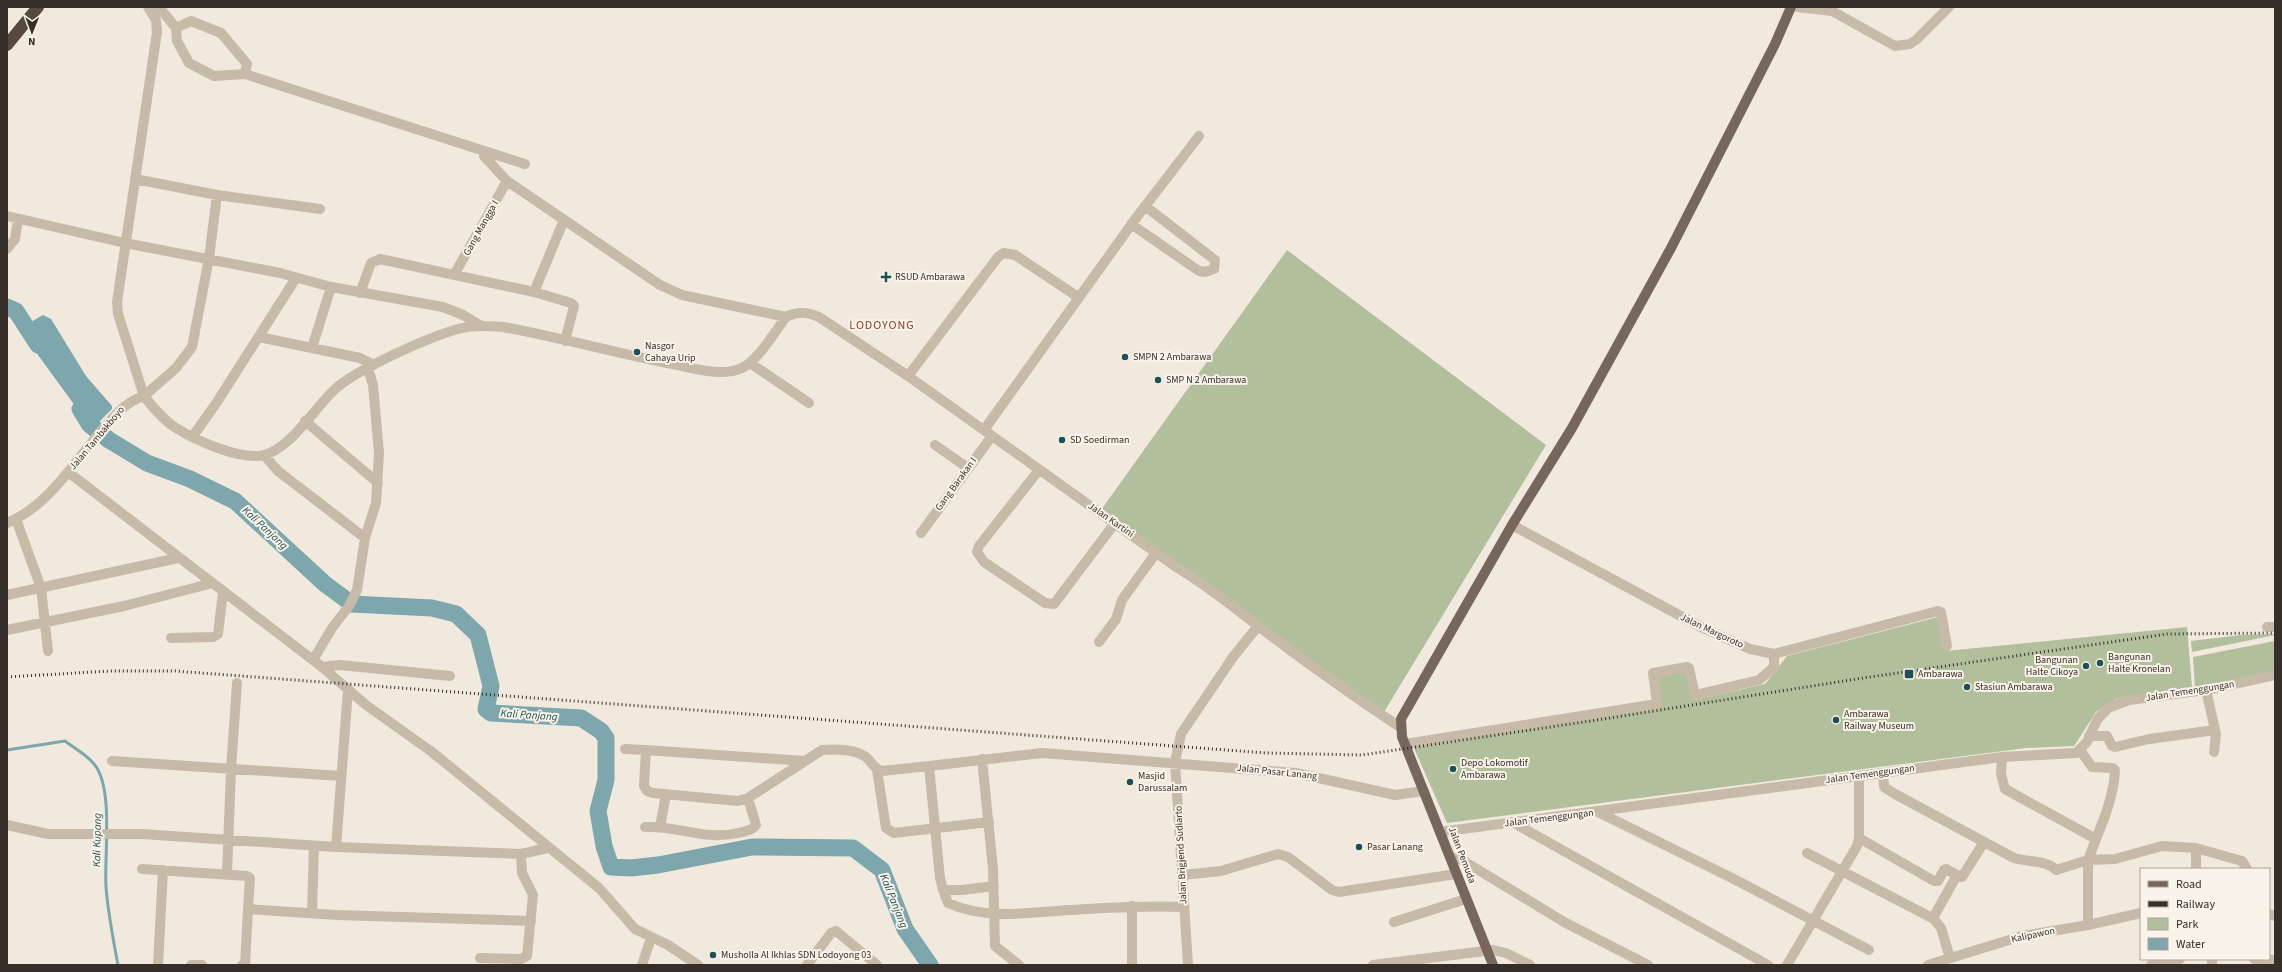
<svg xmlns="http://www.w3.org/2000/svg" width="2282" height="972" font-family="'Source Sans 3',sans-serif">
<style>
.green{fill:#b1bf9d}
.water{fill:#7da7ac}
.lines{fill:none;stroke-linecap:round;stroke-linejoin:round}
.stream{stroke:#7da7ac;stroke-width:3}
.river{stroke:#7da7ac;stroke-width:17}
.minor{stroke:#c8baa9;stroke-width:10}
.major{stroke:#77665b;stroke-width:10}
.highway{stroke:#564940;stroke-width:12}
.rail{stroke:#362e29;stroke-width:3;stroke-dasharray:1 3;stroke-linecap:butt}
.poi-dot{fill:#204e55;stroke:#f9f3e9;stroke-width:1.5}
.labels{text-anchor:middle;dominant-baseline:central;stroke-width:4;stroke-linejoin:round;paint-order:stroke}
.street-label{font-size:10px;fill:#362e29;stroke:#f9f3e9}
.poi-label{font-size:10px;fill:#362e29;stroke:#f9f3e9;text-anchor:start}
.water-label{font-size:11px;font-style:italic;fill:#204e55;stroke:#f9f3e9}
.quarter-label{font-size:12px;letter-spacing:1px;fill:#814326;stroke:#f9f3e9}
</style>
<rect width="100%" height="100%" fill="#f1e9dd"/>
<!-- green -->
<path class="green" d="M1287,250L1546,445L1384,712L1101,510Z
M1938,617L1946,651L2187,627L2192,687L2116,699L2096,712L2074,746L2026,748L1447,823L1413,746L1660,707L1654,675L1688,669L1694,700L1765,684L1787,656Z
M2275,634V635L2192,652L2191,641L2241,635Z
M2275,641V672L2195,688L2193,657Z"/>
<!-- water -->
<path class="water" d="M43,315L51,319L86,376L112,406V409L92,429L19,329Z"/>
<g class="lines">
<!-- stream -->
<path class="stream" d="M7,750L65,741C74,748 87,755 94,764C114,787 104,856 106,887C108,913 113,939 118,965
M925,965L927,960"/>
<!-- river -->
<path class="river" d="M7,307L16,311L38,345
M80,409L89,424L109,440L147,463L190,479L235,501L325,584L352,604L432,608L456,614L478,635L491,686L486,709L491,713L581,718L601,731L606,738V780L598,811L604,846L611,867L631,868L658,865L752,847L853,848L882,870L905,929L930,965"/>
<!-- minor -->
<path class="minor" d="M148,7L156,20L157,32L117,302L118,314L144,396L176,368L192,347L209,258L217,195
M159,7L176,28
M1797,7L1832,11L1895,46L1910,44L1917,39L1949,7
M245,74L247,64L221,33L191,21L176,28L177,41L189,63L214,76L245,74L525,164
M484,156L507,181L660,285L682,295L786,317
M135,179L217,195L320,209
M7,216L125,243L280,273L331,287L443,307L463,315L480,325
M1131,224L1199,271L1205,272L1214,269L1215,260L1145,206
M7,249L15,239L18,219
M454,275L507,181
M534,292L564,220
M360,293L371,263L380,259L534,292L571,303L574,306L565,341
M259,337L360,358L374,365
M312,348L331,287
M750,363L809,403
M908,376L998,257L1004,253L1015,255L1078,297
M305,421L378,483
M984,430L1136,218L1199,136
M193,436L217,402L296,278
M935,445L968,468
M264,455L278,471L365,538
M1039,470L979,546L977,552L984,562L1045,603L1054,604L1115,523
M68,472L322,667L366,705L432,752L599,888L635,929L668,945L698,965
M16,519L41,588L48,651
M7,523C51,505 77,457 108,423C119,411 128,401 144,396C153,407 163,420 176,428C195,440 241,461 264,455C291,448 314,409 334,390C355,370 429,337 458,329C473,325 488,326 503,327C558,337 612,352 667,363C691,367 720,378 742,368C757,362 776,330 786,317C797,311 807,312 819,317L908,376L1176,567C1205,584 1231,605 1258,626C1304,661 1351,695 1400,727
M1512,525L1703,628L1750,649L1774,654L1938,611L1941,612L1947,646
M921,533L992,436
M7,595L178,558
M2267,627H2275
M7,630L124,606L213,583
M171,638L213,637L218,634L223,592
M1099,642L1116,619L1122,600L1156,553
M313,660L332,628L349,606L357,590L365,538L376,503L379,453L373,385L368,368
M322,667L340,665L450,676
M2206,690L2216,734L2214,752
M2089,736H2107L2112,746L2115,747L2149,739L2215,730
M1405,744L1657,704L1653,673L1687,667L1689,668L1695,695L1759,680L1774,667V654
M625,749L646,750
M2080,750L2092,767L2112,768L2115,770C2114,794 2105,817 2096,839
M2002,757L2001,774L2005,789L2096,839L2088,860V925
M982,759L993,869L995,946L1019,965
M112,761L341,776
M805,761L646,750L644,786L647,791L653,793L738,801L748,798L822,750C834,749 855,749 866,757C872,762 874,769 882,771L929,766
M877,770L886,828L894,833L989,822
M1883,773L1884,787L1895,794L2014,858C2027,862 2047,860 2056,870L2088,860L2115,859L2162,846L2196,848L2242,861L2247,869
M1598,812L1732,878L1869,950
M1512,822L1768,965
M7,825L48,834H142L336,847L521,854
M645,827C681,825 703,842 743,832C748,830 753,830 756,825L748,798
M660,827L666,794
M1440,832L2002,757L2076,753L2087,742L2097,720L2108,708L2129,700L2206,690L2275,675
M1859,838L1934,881H1938L1944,870L1946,869L1957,875L1933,918
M336,847L348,690
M2196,848V869
M1807,853L1934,919L1941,928L1950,958
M1450,857L1462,860L1564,922L1648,965
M142,869L247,876L250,878L248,909L337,915L531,921
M227,873L231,770L237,683
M1183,875L1221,871L1278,854L1288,857L1332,890L1339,892L1456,874
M1957,875L1962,877L1984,842
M994,886L962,890H943L940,878L929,766L1042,753L1296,773L1395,795L1424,791
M943,890L948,903C985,920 1029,913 1068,910C1107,908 1145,905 1184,907
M1132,906V965
M312,913L314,846
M2269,914L2275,916
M1394,922L1466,899
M480,958L521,959L527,956L533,895L522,873L521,854L548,848
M2254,959L2275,960
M158,965L163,870
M191,965H202
M242,965H245L248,909
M642,965L651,938
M807,965L831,933L836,931L877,965
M1188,965L1175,762L1181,734L1233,657L1258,626
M1373,965L1493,950L1506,953L1530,965
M1787,965L1857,846L1859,838V776
M1928,965L2022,936L2088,925L2141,913
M2151,965L2180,959
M2212,965V959"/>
<!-- major -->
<path class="major" d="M1493,965L1402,737L1401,719L1512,525L1572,428L1671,248L1775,44L1791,7"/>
<!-- highway -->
<path class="highway" d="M7,45L38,7"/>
<!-- rail -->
<path class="rail" d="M7,677L110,671H175L1266,753L1362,755L1597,720L1863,678L2167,634L2275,633"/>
</g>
<!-- markers -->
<g class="poi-dot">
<path d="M884 271h4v4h4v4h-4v4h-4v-4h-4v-4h4z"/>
<circle cx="637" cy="352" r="4"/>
<circle cx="1125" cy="357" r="4"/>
<circle cx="1158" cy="380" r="4"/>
<circle cx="1062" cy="440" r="4"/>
<circle cx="2100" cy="663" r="4"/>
<circle cx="2086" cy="666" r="4"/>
<rect x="1904" y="669" width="10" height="10" rx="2"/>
<circle cx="1967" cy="687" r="4"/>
<circle cx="1836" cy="720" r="4"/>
<circle cx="1453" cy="769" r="4"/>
<circle cx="1130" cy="782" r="4"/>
<circle cx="1359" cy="847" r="4"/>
<circle cx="713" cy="955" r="4"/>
</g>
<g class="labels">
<!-- street labels -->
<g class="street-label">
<text transform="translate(481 228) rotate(-61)">Gang Mangga I</text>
<text transform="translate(97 438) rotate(-50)">Jalan Tambakboyo</text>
<text transform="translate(956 484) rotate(-54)">Gang Barakan I</text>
<text transform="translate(1111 520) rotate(35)">Jalan Kartini</text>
<text transform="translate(1712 631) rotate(25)">Jalan Margoroto</text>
<text transform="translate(2190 691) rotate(-9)">Jalan Temenggungan</text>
<text transform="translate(1277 772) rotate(6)">Jalan Pasar Lanang</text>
<text transform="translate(1870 774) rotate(-8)">Jalan Temenggungan</text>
<text transform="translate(1549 818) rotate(-7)">Jalan Temenggungan</text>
<text transform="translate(1181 855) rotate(-93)">Jalan Brigjend Sudiarto</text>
<text transform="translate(1462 855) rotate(69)">Jalan Pemuda</text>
<text transform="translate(2033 935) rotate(-12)">Kalipawon</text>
</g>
<!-- poi labels -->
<g class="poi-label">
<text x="895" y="277">RSUD Ambarawa</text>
<text x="645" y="346">Nasgor<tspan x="645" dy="12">Cahaya Urip</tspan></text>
<text x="1133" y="357">SMPN 2 Ambarawa</text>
<text x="1166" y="380">SMP N 2 Ambarawa</text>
<text x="1070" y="440">SD Soedirman</text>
<text x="2108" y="657">Bangunan<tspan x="2108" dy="12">Halte Kronelan</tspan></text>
<text x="2078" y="660" text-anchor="end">Bangunan<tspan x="2078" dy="12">Halte Cikoya</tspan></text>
<text x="1918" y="674">Ambarawa</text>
<text x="1975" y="687">Stasiun Ambarawa</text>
<text x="1844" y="714">Ambarawa<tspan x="1844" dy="12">Railway Museum</tspan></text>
<text x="1461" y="763">Depo Lokomotif<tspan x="1461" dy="12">Ambarawa</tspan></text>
<text x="1138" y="776">Masjid<tspan x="1138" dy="12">Darussalam</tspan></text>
<text x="1367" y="847">Pasar Lanang</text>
<text x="721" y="955">Musholla Al Ikhlas SDN Lodoyong 03</text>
</g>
<!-- water labels -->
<g class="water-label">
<text transform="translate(265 528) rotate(43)">Kali Panjang</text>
<text transform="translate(529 715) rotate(4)">Kali Panjang</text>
<text transform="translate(97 840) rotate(-89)">Kali Kupang</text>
<text transform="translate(894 901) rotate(68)">Kali Panjang</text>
</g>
<!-- quarter labels -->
<g class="quarter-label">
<text x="882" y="325">LODOYONG</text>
</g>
</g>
<!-- border -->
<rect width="2282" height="972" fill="none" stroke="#362e29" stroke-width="16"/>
<!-- legend -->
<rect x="2140" y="868" width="130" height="92" fill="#f9f3e9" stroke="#aba49c"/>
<rect x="2148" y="881" width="20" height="6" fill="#77665b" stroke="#aba49c"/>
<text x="2176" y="888" font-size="12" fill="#362e29">Road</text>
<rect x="2148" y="901" width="20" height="6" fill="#362e29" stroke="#aba49c"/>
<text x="2176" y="908" font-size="12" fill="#362e29">Railway</text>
<rect x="2148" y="918" width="20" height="12" fill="#b1bf9d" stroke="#aba49c"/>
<text x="2176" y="928" font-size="12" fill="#362e29">Park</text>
<rect x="2148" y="938" width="20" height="12" fill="#7da7ac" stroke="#aba49c"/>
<text x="2176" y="948" font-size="12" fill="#362e29">Water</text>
<!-- north arrow -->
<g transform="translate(32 32) rotate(181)" stroke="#f9f3e9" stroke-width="3" paint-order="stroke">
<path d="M0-3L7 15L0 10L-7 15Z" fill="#362e29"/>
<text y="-6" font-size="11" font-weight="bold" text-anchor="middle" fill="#362e29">N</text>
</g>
</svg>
